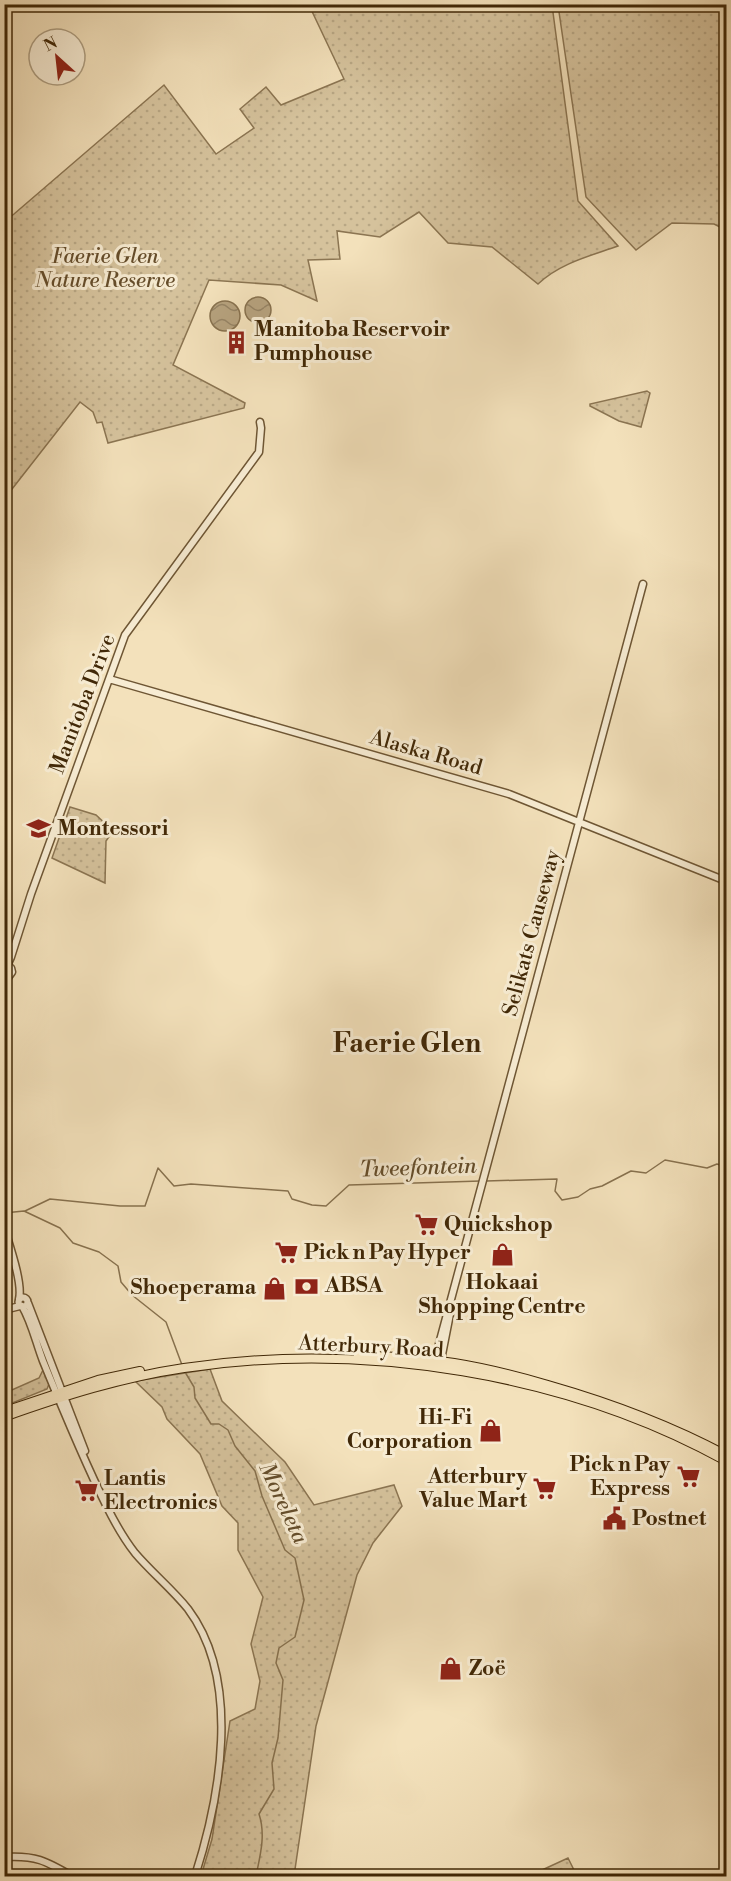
<svg xmlns="http://www.w3.org/2000/svg" width="731" height="1881" font-family="'Libre Bodoni',serif">
<style>
.grass{fill:url(#grass-dots);stroke:#8b7552;stroke-width:1.5}
.water{fill:url(#water-waves);stroke:#87714e;stroke-width:1.5}
.lines{fill:none;stroke-linecap:round;stroke-linejoin:round}
.stream{stroke:#87714e;stroke-width:1.5}
.tertiary-casing{stroke:#6e5634;stroke-width:9}
.primary-casing{stroke:#412807;stroke-width:10}
.tertiary{stroke:#f7ecd3;stroke-width:6}
.primary{stroke:#f3e1bb;stroke-width:8}
.labels{text-anchor:middle;dominant-baseline:central;stroke-width:6;stroke-linejoin:round;paint-order:stroke}
.park-label{font-size:21px;font-style:italic;fill:#664e2c;stroke:#f7ecd3}
.poi-label{font-size:21px;font-weight:bold;fill:#412807;stroke:#f7ecd3;text-anchor:start}
.street-label{font-size:21px;fill:#412807;stroke:#f7ecd3}
.water-label{font-size:22px;font-style:italic;fill:#644d2b;stroke:#f7ecd3}
.district-label{font-size:27px;font-weight:bold;fill:#412807;stroke:#f7ecd3}
</style>
<defs>
<pattern id="grass-dots" width="8" height="8" patternUnits="userSpaceOnUse" patternTransform="scale(1.5)"><rect width="8" height="8" fill="#d5c29c"/><path d="M2 2h.1M6 6h.1" fill="none" stroke="#b8a785" stroke-width="1.8" stroke-linecap="round"/></pattern>
<pattern id="water-waves" width="16" height="10" patternUnits="userSpaceOnUse" patternTransform="scale(1.5)"><rect width="16" height="10" fill="#b6a27e"/><path d="M0 5q4-4 8 0t8 0" fill="none" stroke="#968465"/></pattern>
</defs>
<rect width="100%" height="100%" fill="#f3e1bb"/>
<filter id="stains"><feTurbulence type="fractalNoise" baseFrequency=".00333" numOctaves="4"/><feColorMatrix values="0 0 0 0 .2 0 0 0 0 .09 0 0 0 0 .02 0 0 0 .5 -.17"/></filter>
<radialGradient id="worn" r=".72"><stop offset=".6" stop-color="#630" stop-opacity="0"/><stop offset="1" stop-color="#630" stop-opacity=".3"/></radialGradient>
<!-- grass -->
<path class="grass" d="M309,5H552L578,201L618,246C590,256 560,263 538,284L492,247L448,243L419,212L380,237L337,231L340,259L308,260L317,301L281,285L209,280L173,365L245,403L244,408L108,443L102,422L97,423L93,412L80,402L5,498V221L14,214L164,85L216,154L254,128L240,109L266,87L281,105L344,79Z
M558,5H726V230L714,224L672,223L636,250L586,197Z
M647,391L650,393L641,427L619,421L590,406V404Z
M70,807L96,815L113,831L106,841L105,883L52,858Z
M210,1369L222,1401L285,1462L314,1505L394,1485L402,1506L373,1543L357,1575L316,1726L294,1876H201L212,1839L230,1721L255,1709L260,1681L251,1644L263,1597L238,1550V1523L222,1506L200,1454L167,1419L162,1407L135,1381Z
M43,1370L49,1384L47,1389L5,1406V1393L39,1378Z
M568,1858L577,1876H529Z"/>
<!-- water -->
<path class="water" d="M245 310a13 13 0 1 1 26 0a13 13 0 1 1-26 0Z
M210 316a15 15 0 1 1 30 0a15 15 0 1 1-30 0Z"/>
<g class="lines">
<!-- stream -->
<path class="stream" d="M486,1181L557,1179L555,1191L562,1200L578,1197L590,1189L602,1186L631,1171L646,1173L665,1160L707,1168L717,1164L726,1167
M25,1211L50,1199L120,1206H145L158,1168L174,1186L191,1184L288,1191L292,1199L312,1205L326,1206L349,1185L481,1181
M4,1213L24,1211L60,1228L73,1243L99,1252L118,1266L121,1282L132,1295L166,1322L182,1365
M185,1372L194,1387L195,1398L211,1424H219L228,1430L235,1446L255,1471L262,1496L285,1550L295,1558L304,1600L295,1637L279,1648L276,1663L283,1680L278,1738L272,1763L274,1789L259,1814C266,1835 260,1856 256,1876"/>
<defs>
<path id="tertiary" d="M109,679L509,794L726,881
M4,979L5,970L11,957L31,894L125,635L259,452L261,428L260,422
M4,983L12,972L11,968
M4,1227C9,1244 23,1283 19,1299
M18.5 1302a4.5 4.5 0 1 1 9 0a4.5 4.5 0 1 1-9 0Z
M28,1303L85,1451
M22,1306C32,1323 36,1343 43,1361C63,1410 83,1459 107,1507C115,1523 124,1539 135,1553C152,1573 172,1589 188,1609C242,1681 220,1798 195,1876
M4,1310L20,1306
M435,1359L643,584
M441,1360L450,1314
M4,1857C36,1855 46,1861 72,1876"/>
<path id="primary" d="M4,12L15,4
M358,1356C426,1355 483,1366 548,1385C611,1403 668,1424 726,1455
M14,1408L98,1380L140,1371
M4,1417C63,1396 123,1377 184,1368C364,1341 567,1373 726,1461"/>
</defs>
<!-- tertiary casing -->
<use href="#tertiary" class="tertiary-casing"/>
<!-- primary casing -->
<use href="#primary" class="primary-casing"/>
<!-- tertiary -->
<use href="#tertiary" class="tertiary"/>
<!-- primary -->
<use href="#primary" class="primary"/>
</g>
<!-- icons -->
<defs>
<symbol id="building-bare" viewBox="-9 -9 18 18"><path d="M-4-6H4V6H1V3H-1V6H-4ZM-2.5-4.3h1.7v1.8h-1.7ZM.8-4.3h1.7v1.8H.8ZM-2.5-1h1.7V.8h-1.7ZM.8-1h1.7V.8H.8Z" fill="#8f2418" stroke="#f7ecd3" stroke-width="2.5" paint-order="stroke"/></symbol>
<symbol id="school-bare" viewBox="-9 -9 18 18"><path d="M0-5L7-2L0 1L-7-2ZM-4 1L0 2.5L4 1V4Q0 6-4 4Z" fill="#8f2418" stroke="#f7ecd3" stroke-width="2.5" paint-order="stroke"/></symbol>
<symbol id="supermarket-bare" viewBox="-9 -9 18 18"><path d="M-6-5.5h2.5l.6 2H6L4.5 2H-2.5L-4.4-4H-6ZM-1.5 3.2a1.3 1.3 0 1 0 .1 0ZM3 3.2a1.3 1.3 0 1 0 .1 0Z" fill="#8f2418" stroke="#f7ecd3" stroke-width="2.5" paint-order="stroke"/></symbol>
<symbol id="shop-bare" viewBox="-9 -9 18 18"><path d="M-5-2.5h2.3a2.7 3.5 0 0 1 5.4 0H5L5.5 6h-11ZM-1.5-2.5h3a1.5 2.3 0 0 0-3 0Z" fill="#8f2418" stroke="#f7ecd3" stroke-width="2.5" paint-order="stroke"/></symbol>
<symbol id="bank-bare" viewBox="-9 -9 18 18"><path d="M-6-4H6V4H-6ZM0-2.3a2.3 2.3 0 1 0 0 4.6a2.3 2.3 0 1 0 0-4.6Z" fill="#8f2418" stroke="#f7ecd3" stroke-width="2.5" paint-order="stroke"/></symbol>
<symbol id="civic-bare" viewBox="-9 -9 18 18"><path d="M-.6-6.5H3V-4.5H.6V-3L4-1V1h2V6H-6V1h2V-1L-.6-3ZM-1.2 2.5V6h2.4V2.5Z" fill="#8f2418" stroke="#f7ecd3" stroke-width="2.5" paint-order="stroke"/></symbol>
</defs>
<g fill-rule="evenodd">
<use href="#building-bare" x="220" y="326" width="33" height="33"/>
<use href="#school-bare" x="22" y="812" width="33" height="33"/>
<use href="#supermarket-bare" x="410" y="1208" width="33" height="33"/>
<use href="#supermarket-bare" x="270" y="1236" width="33" height="33"/>
<use href="#shop-bare" x="486" y="1238" width="33" height="33"/>
<use href="#bank-bare" x="290" y="1270" width="33" height="33"/>
<use href="#shop-bare" x="258" y="1272" width="33" height="33"/>
<use href="#shop-bare" x="474" y="1414" width="33" height="33"/>
<use href="#supermarket-bare" x="672" y="1460" width="33" height="33"/>
<use href="#supermarket-bare" x="528" y="1472" width="33" height="33"/>
<use href="#supermarket-bare" x="70" y="1474" width="33" height="33"/>
<use href="#civic-bare" x="598" y="1502" width="33" height="33"/>
<use href="#shop-bare" x="434" y="1652" width="33" height="33"/>
</g>
<g class="labels">
<!-- park labels -->
<g class="park-label">
<text x="105" y="257">Faerie Glen<tspan x="105" dy="24">Nature Reserve</tspan></text>
</g>
<!-- poi labels -->
<g class="poi-label">
<text x="254" y="330">Manitoba Reservoir<tspan x="254" dy="24">Pumphouse</tspan></text>
<text x="57" y="829">Montessori</text>
<text x="444" y="1225">Quickshop</text>
<text x="304" y="1253">Pick n Pay Hyper</text>
<text x="502" y="1283" text-anchor="middle">Hokaai<tspan x="502" dy="24">Shopping Centre</tspan></text>
<text x="325" y="1286">ABSA</text>
<text x="256" y="1288" text-anchor="end">Shoeperama</text>
<text x="472" y="1418" text-anchor="end">Hi-Fi<tspan x="472" dy="24">Corporation</tspan></text>
<text x="670" y="1465" text-anchor="end">Pick n Pay<tspan x="670" dy="24">Express</tspan></text>
<text x="527" y="1477" text-anchor="end">Atterbury<tspan x="527" dy="24">Value Mart</tspan></text>
<text x="104" y="1479">Lantis<tspan x="104" dy="24">Electronics</tspan></text>
<text x="632" y="1519">Postnet</text>
<text x="469" y="1669">Zoë</text>
</g>
<!-- street labels -->
<g class="street-label">
<text transform="translate(83 704) rotate(-69)">Manitoba Drive</text>
<text transform="translate(426 753) rotate(16)">Alaska Road</text>
<text transform="translate(532 933) rotate(-75)">Selikats Causeway</text>
<text transform="translate(371 1347) rotate(3)">Atterbury Road</text>
</g>
<!-- water labels -->
<g class="water-label">
<text transform="translate(418 1168) rotate(-2)">Tweefontein</text>
<text transform="translate(283 1503) rotate(65)">Moreleta</text>
</g>
<!-- district labels -->
<g class="district-label">
<text x="407" y="1044">Faerie Glen</text>
</g>
</g>
<!-- margin -->
<rect width="731" height="1881" fill="none" stroke="#f3e1bb" stroke-width="24"/>
<rect x="6" y="6" width="719" height="1869" fill="none" stroke="#412807" stroke-width="3"/>
<rect x="12" y="12" width="707" height="1857" fill="none" stroke="#412807" stroke-width="1.5"/>
<!-- north arrow -->
<g transform="translate(57 57) rotate(333)"><circle r="28" fill="#f7ecd3" stroke="#ae9e81" stroke-width="1.5"/>
<path d="M0-4.5L10 22L0 15L-10 22Z" fill="#8f2418"/>
<text y="-9" font-size="16" font-weight="bold" text-anchor="middle" fill="#412807">N</text>
</g>
<rect width="100%" height="100%" filter="url(#stains)"/>
<rect width="100%" height="100%" fill="url(#worn)"/>
</svg>
